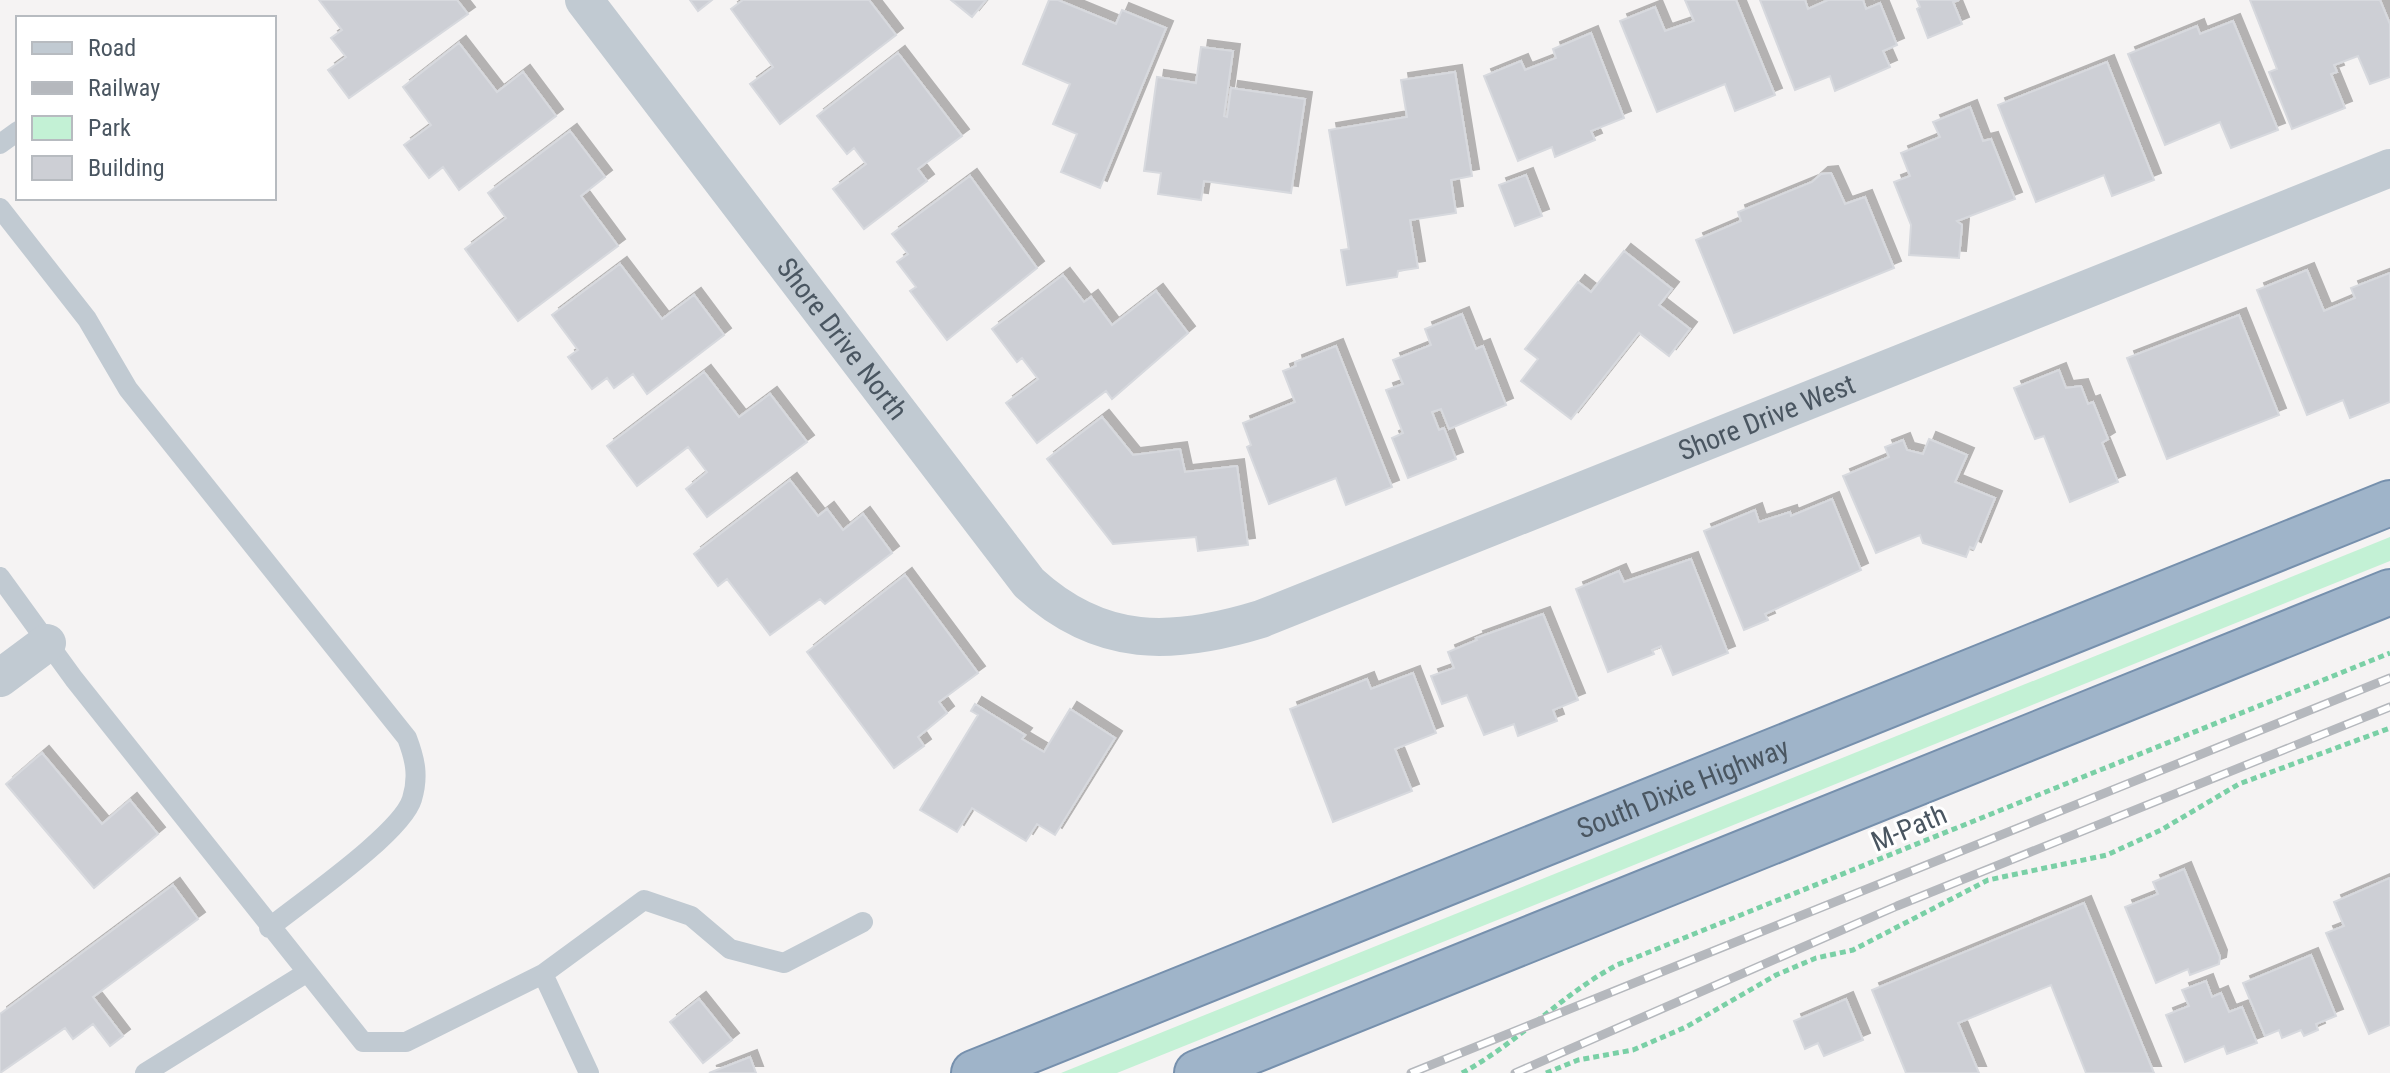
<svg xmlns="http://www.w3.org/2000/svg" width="2390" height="1073" font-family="'Roboto Condensed',sans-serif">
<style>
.green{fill:#c3f1d5}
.building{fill:#cdcfd5;stroke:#d7d9de;stroke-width:2;filter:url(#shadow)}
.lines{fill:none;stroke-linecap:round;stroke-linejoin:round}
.trunk-casing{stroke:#7690ad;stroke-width:48}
.path{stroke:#7ad0a6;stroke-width:5;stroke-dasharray:6 4;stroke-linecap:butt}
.service{stroke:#c1cad2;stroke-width:20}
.minor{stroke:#c1cad2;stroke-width:38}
.trunk{stroke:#9fb4c9;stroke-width:44}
.rail-casing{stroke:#b5b8bd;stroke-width:9}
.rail{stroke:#fff;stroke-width:6;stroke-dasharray:18;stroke-linecap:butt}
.labels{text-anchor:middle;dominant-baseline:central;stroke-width:6;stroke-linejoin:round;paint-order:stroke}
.street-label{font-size:28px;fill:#4a5661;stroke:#fff}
</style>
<defs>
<filter id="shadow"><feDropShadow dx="7" dy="-7" stdDeviation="0" flood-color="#0004"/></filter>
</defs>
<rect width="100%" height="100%" fill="#f5f3f3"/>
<!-- green -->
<path class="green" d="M2390,537V561L1117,1073H1061Z"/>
<!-- building -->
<path class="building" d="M319,0H457L468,14L349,98L328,70L346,57L331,38L342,30Z
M690,0H712L698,11Z
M743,0H869L896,35L780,124L750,84L773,67L731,9Z
M951,0H986L972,17Z
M1049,0H1058L1116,24L1122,10L1166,28L1100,188L1061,172L1077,134L1053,124L1070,84L1023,64Z
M1685,0H1736L1775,95L1735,111L1725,84L1657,112L1620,21L1655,7L1665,31L1694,21Z
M1760,0H1805L1808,9L1828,0H1863L1866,9L1880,3L1897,45L1883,51L1890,67L1835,91L1830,76L1795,90Z
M1917,0H1959L1953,2L1962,24L1928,38L1917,9L1920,7Z
M2250,0H2380L2390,24V77L2370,84L2358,56L2334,65L2337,72L2331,74L2345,108L2292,129L2269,72L2277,69Z
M2233,21L2278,130L2231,148L2220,122L2165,145L2128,54L2197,26L2200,34Z
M1591,33L1624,118L1591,131L1595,140L1555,157L1552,147L1518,161L1484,76L1521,61L1525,70L1556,58L1553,49Z
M459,43L497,92L523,72L556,116L459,190L443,167L429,178L404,145L431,125L403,87Z
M1201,47L1233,51L1224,116L1227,117L1231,88L1305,99L1291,193L1204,181L1201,200L1158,194L1161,173L1144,171L1157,77L1196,83Z
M898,53L962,136L918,169L927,181L864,229L833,189L866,164L854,148L847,154L817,116Z
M2107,62L2154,180L2112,196L2104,175L2036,202L1998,105Z
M1455,72L1472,176L1451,180L1456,213L1410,220L1418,268L1398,271L1397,277L1347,285L1341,250L1349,249L1329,130L1407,117L1401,80Z
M1970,107L1983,141L1991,139L2015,199L1957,221L1962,225L1959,258L1909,255L1911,225L1894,182L1910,176L1901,153L1940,137L1933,122Z
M570,131L605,177L581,196L618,246L518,321L465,249L506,218L488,193Z
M1831,173L1845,204L1865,197L1894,268L1734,333L1696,240L1741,221L1738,212L1812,182L1821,174Z
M1526,175L1542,216L1515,226L1499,185Z
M970,176L1037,268L947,340L910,291L916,287L897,262L908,254L892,234Z
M1624,251L1672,289L1659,305L1690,329L1669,356L1639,333L1571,419L1521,381L1538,359L1525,349L1578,282L1591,292Z
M620,264L662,319L694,295L724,335L647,394L633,374L614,388L607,378L592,389L568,357L578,350L552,315Z
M2307,270L2324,311L2355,298L2351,288L2390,273V402L2350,418L2343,400L2307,415L2257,290Z
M1063,275L1084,302L1091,297L1112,325L1156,291L1188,333L1112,399L1106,391L1037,443L1006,403L1038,379L1022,358L1017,362L992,329Z
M1462,314L1476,349L1483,346L1506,405L1449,429L1441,409L1432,412L1439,430L1444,428L1456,459L1408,478L1392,438L1403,433L1386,390L1403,384L1393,360L1431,345L1425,329Z
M2239,315L2279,415L2167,459L2127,358Z
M1336,346L1392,487L1346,505L1336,478L1269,504L1247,447L1251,445L1243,423L1295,402L1283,371L1296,366L1295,362Z
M2059,370L2066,388L2081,386L2088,404L2093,402L2108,439L2102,443L2118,482L2070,502L2044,436L2035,439L2014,388Z
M704,372L739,417L770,394L807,442L707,517L686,489L707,472L688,447L637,486L607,446Z
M1102,417L1133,455L1180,449L1185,472L1237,466L1248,545L1198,551L1196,537L1113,544L1047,459Z
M1929,439L1967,455L1955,482L1995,498L1974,549L1970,547L1966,557L1923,543L1920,535L1876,553L1843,476L1889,457L1885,447L1903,440L1907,450L1923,454Z
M790,480L818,516L827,509L843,530L863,514L892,553L825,604L820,599L770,635L727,579L718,586L694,554Z
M1832,499L1861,570L1765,614L1768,620L1744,630L1704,531L1755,510L1759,522L1790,512L1791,516Z
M1691,559L1728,653L1673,675L1661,646L1652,650L1654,654L1608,672L1576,589L1619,571L1624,582Z
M905,575L978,673L939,702L947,713L918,737L924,746L894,768L807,652Z
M1543,614L1578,700L1553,710L1557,721L1518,736L1514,724L1484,735L1467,695L1442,704L1431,676L1454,668L1448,652L1477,640L1476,638Z
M1413,673L1436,733L1395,749L1412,791L1333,822L1290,709L1367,679L1371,689Z
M975,704L1025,735L1022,739L1044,752L1070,709L1115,738L1055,835L1037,824L1026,841L972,808L957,832L920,810L978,715L971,711Z
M42,753L102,824L130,800L158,834L94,888L6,784Z
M2184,869L2220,957L2219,964L2190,975L2188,969L2156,983L2125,907L2158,894L2153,882Z
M2390,878V1025L2369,1034L2326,933L2344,926L2334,902Z
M173,885L198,919L93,997L123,1036L110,1046L93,1024L73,1039L65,1028L0,1073V1014Z
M2084,903L2154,1073H2086L2051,985L1958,1023L1979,1073H1906L1872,990Z
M2311,955L2336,1016L2316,1024L2318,1030L2304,1036L2301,1030L2282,1038L2279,1030L2265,1036L2243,983Z
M2206,981L2212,997L2221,993L2229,1012L2242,1007L2257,1043L2227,1054L2224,1046L2185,1062L2166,1015L2189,1006L2182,990Z
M699,999L732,1040L703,1063L670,1022Z
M1846,999L1863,1040L1824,1056L1818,1043L1805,1049L1794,1021Z
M750,1057L756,1073H709Z"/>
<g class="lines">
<defs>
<g id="trunk">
<path id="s2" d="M974,1073L2390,503"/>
<path d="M1197,1073L2390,592"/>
</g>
</defs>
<!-- trunk casing -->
<use href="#trunk" class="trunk-casing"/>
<!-- path -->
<path class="path" d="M1462,1073C1518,1043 1561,995 1617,965L2390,653
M1546,1073L1578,1060L1633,1050L1686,1027L1776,975L1816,958L1853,950L1988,880L2107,855L2161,830L2239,784L2390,728"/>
<!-- service -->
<path class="service" d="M0,144L18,131
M0,208L87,319L128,389L407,738C415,759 419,776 412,799C402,833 301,902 269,928
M0,577L74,679L363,1042H406L543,974L589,1073
M543,974L644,900L691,916L730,949L784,963L863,922
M145,1073L306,973"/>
<!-- minor -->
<g class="minor">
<path id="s1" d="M584,0L1029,583C1101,649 1173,646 1261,619L2390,168"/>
<path d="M0,678L47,643"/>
</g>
<!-- trunk -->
<use href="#trunk" class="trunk"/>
<defs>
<path id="rail" d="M1411,1073L2390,678
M1515,1073L1897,906L2390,707"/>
</defs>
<!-- rail casing -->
<use href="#rail" class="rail-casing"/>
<!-- rail -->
<use href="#rail" class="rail"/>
</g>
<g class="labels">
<!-- street labels -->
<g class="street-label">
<text stroke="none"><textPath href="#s1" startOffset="426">Shore Drive North</textPath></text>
<text stroke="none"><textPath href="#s1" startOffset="1526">Shore Drive West</textPath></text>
<text stroke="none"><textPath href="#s2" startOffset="764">South Dixie Highway</textPath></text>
<text transform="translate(1909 828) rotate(-23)">M-Path</text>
</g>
</g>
<!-- legend -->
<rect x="16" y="16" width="260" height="184" fill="#ffffff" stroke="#b7bbc0" stroke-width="2"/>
<rect x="32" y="42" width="40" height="12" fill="#c1cad2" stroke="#b7bbc0" stroke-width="2"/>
<text x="88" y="56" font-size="24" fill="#4a5661">Road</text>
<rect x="32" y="82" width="40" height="12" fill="#b5b8bd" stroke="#b7bbc0" stroke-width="2"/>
<text x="88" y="96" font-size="24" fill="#4a5661">Railway</text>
<rect x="32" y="116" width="40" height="24" fill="#c3f1d5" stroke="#b7bbc0" stroke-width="2"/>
<text x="88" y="136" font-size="24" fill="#4a5661">Park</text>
<rect x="32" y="156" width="40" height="24" fill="#cdcfd5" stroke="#b7bbc0" stroke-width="2"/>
<text x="88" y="176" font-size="24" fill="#4a5661">Building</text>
</svg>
